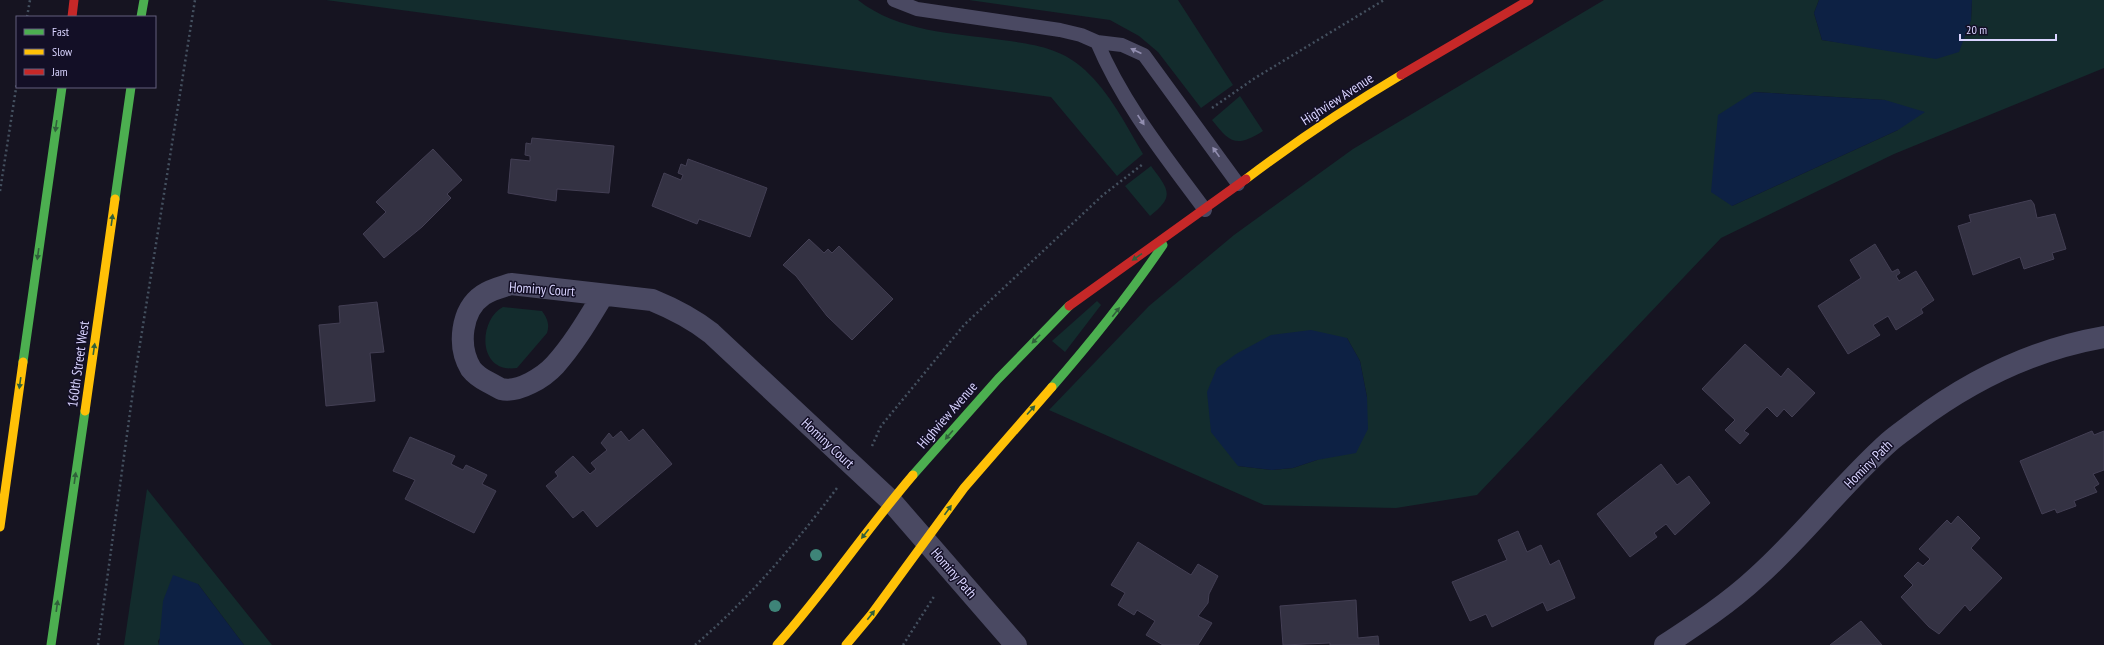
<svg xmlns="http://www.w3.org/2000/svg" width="2104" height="645" font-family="'PT Sans Narrow',sans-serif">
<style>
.green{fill:#132c2d;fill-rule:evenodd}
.water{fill:#0d2144}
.building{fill:#343243;stroke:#433f54}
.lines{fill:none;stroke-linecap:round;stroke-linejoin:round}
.path{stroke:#44505f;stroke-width:2.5;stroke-dasharray:2 3;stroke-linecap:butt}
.lane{stroke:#4a4962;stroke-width:14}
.street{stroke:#4a4962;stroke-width:22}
.fast{stroke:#4caf50;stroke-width:9}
.slow{stroke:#ffc107;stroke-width:9}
.jam{stroke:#c62828;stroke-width:9}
.tree{fill:#3e8478}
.oneway{fill:#928eb0}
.oneway2{fill:#305f3b}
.labels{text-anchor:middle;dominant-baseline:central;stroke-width:3;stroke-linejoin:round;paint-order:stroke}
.street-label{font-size:14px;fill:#d9d4ff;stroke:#130f26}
</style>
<rect width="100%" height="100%" fill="#161421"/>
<!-- green -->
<path class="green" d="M326,0H858C898,32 953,33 1002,40C1033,44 1062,48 1085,70C1110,93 1126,125 1143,154L1117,176L1051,97Z
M969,0H1178L1233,85L1201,108L1158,52L1139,36L1110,20Z
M1604,0H1819L1814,13L1822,40L1877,48L1971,20L1972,0H2104V68L1894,154L1721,238L1477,495L1396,508L1264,505L1049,410L1149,306L1234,235L1353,149ZM1754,92L1885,100L1898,130L1732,206ZM1347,338L1360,361L1367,397L1317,460L1293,468L1272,470L1238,466Z
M1240,96L1263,131C1236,148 1230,143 1212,120Z
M1151,166C1168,189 1176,196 1150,216L1125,186Z
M1097,301L1101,305L1065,352L1052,341Z
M503,307L542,311C547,318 550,324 547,333L517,368C477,374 478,320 503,307Z
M147,489L272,645H244L198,584L158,641L159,645H124Z"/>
<!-- water -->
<path class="water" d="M1819,0H1972L1971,20L1959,52L1936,59L1822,40L1814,13Z
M1754,92L1885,100L1925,112L1898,130L1732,206L1711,192L1718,115Z
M1311,330L1347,338L1360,361L1367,397L1368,429L1356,453L1317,460L1293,468L1272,470L1238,466L1211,432L1207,392L1217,368L1236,354L1271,335Z
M173,575L198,584L244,645H159L163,601Z"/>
<!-- building -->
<path class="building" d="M532,138L614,146L609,193L557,189L556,201L508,193L511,159L530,161V156L525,155L526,143L531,144Z
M433,149L462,180L447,194L451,198L422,227L384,258L363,234L386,212L376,202Z
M688,159L767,188L750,237L699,219L697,224L652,206L664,173L681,180L683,175L678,173L681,164L686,166Z
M2031,200L2034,204L2037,218L2055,214L2066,249L2052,253L2054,259L2024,269L2020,257L1973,275L1958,226L1971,222L1969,215Z
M809,239L824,253L828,249L832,253L839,246L893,299L852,340L827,316L796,276L783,265Z
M1875,244L1892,272L1898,269L1900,273L1896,276L1899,281L1916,271L1934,300L1921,309L1923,313L1896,330L1888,316L1873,325L1880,335L1848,354L1818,306L1861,278L1850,260Z
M377,302L384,352L370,353L375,401L326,406L319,325L340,323L339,306Z
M1745,344L1781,377L1788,368L1815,393L1792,417L1784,409L1777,417L1767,407L1744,431L1749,434L1740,444L1725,430L1735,420L1702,389Z
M643,429L672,464L597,527L583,510L573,518L546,486L558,476L555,472L573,456L590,474L596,469L591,463L607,450L601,443L609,433L613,438L621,431L629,441Z
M2092,431L2094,435L2104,431V470L2093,474L2099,484L2094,487L2097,492L2074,501L2076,506L2057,513L2055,509L2042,514L2020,461Z
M410,437L455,456L451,464L463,470L466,465L487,475L482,484L496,491L474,533L405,499L415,480L393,471Z
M1661,464L1677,485L1689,476L1710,503L1675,535L1666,524L1654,533L1657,537L1630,557L1597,514Z
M1958,516L1980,538L1971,548L2002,578L1970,611L1965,605L1939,634L1929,627L1901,597L1913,585L1904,576L1918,562L1923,566L1930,559L1919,549L1947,520L1951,524Z
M1518,531L1527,552L1541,545L1550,565L1559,560L1575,598L1547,611L1543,602L1492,627L1486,614L1470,621L1452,582L1507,560L1498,540Z
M1138,542L1191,575L1198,564L1218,576L1209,594L1208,603L1198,616L1212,623L1198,645H1163L1146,635L1155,621L1137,610L1134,615L1118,605L1125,593L1111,585Z
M1356,600L1358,638L1378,636L1379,645H1330V643L1283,645L1280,606Z
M1861,621L1882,645H1830Z"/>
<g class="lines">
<!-- path -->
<path class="path" d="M27,17L30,0
M1212,108L1255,78L1384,0
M0,191L17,82
M872,446L881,426L964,325L1103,195L1143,164
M98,645L136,369L195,0
M695,645C749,599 795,544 837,488
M903,645L935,595"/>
<!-- lane -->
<path class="lane" d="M894,0L917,9L1060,30L1081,35L1097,42
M1205,210C1166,157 1123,104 1097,42L1122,45L1144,55L1238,184"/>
<!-- street -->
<path class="street" d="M603,295C589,318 574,344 555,365C544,377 519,393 501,389C497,387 492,384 488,382C482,379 475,374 471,369C457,346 461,310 483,295C492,289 502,287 511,284L652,300C674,309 692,318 711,333L891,501L1016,645
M1665,645C1697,624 1729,603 1757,577C1804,535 1842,484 1889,442C1897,435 1906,429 1915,422C1971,380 2035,349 2104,337"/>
<!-- fast -->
<path class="fast" d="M141,17L144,0
M115,199L131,87
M23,362L62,87
M1052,387C1092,341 1129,295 1163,245
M913,475L998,379L1069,306
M51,645L85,411"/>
<!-- slow -->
<path class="slow" d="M1246,179C1295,142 1347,107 1401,75
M85,411L115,199
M0,527L23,362
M777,645C825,591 866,530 913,475
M846,645L871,615L964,488L1052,387"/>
<!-- jam -->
<path class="jam" d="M72,17L74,0
M1401,75L1529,0
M1069,306L1246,179"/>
</g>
<!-- trees -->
<g class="tree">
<circle cx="816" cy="555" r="6"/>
<circle cx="775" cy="606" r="6"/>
</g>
<!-- one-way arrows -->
<defs><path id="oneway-solid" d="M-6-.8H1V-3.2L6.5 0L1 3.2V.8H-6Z"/></defs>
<g class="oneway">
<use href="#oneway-solid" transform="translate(1136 51) rotate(-155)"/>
<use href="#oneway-solid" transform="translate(1141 120) rotate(56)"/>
<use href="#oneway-solid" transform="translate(1216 152) rotate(-125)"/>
</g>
<g class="oneway2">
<use href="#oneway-solid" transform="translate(56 126) rotate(98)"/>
<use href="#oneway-solid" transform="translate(112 220) rotate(-82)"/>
<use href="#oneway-solid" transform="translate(38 254) rotate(98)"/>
<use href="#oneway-solid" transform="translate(1137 257) rotate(146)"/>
<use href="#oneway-solid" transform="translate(1116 312) rotate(-52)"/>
<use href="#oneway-solid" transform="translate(1036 339) rotate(134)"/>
<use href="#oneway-solid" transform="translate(94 349) rotate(-82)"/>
<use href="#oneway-solid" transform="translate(20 383) rotate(98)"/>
<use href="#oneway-solid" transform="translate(1031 410) rotate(-48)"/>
<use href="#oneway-solid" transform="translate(949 435) rotate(131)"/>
<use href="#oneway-solid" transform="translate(75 478) rotate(-82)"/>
<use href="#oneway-solid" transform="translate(948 510) rotate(-54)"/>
<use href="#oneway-solid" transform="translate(865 534) rotate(128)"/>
<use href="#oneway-solid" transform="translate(57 606) rotate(-82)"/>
<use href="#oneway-solid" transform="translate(871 615) rotate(-52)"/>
</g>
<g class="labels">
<!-- street labels -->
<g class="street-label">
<text transform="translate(1337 99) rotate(-33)">Highview Avenue</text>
<text transform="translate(542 289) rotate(4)">Hominy Court</text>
<text transform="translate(78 364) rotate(-82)">160th Street West</text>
<text transform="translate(947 415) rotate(-49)">Highview Avenue</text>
<text transform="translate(828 443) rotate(43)">Hominy Court</text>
<text transform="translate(1868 464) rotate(-45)">Hominy Path</text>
<text transform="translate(954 573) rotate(49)">Hominy Path</text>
</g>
</g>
<!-- legend -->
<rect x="16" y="16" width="140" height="72" fill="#130f26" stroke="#625e7d"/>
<rect x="24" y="29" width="20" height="6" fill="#4caf50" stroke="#625e7d"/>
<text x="52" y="36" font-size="12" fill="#d9d4ff">Fast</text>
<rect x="24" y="49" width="20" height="6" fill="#ffc107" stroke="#625e7d"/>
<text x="52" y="56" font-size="12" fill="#d9d4ff">Slow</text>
<rect x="24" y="69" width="20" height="6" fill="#c62828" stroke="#625e7d"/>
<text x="52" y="76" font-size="12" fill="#d9d4ff">Jam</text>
<!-- scale -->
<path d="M1960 34v6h96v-6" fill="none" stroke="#d9d4ff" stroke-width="2"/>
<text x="1966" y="34" font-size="12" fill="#d9d4ff" stroke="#130f26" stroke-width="3" paint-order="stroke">20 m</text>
</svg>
